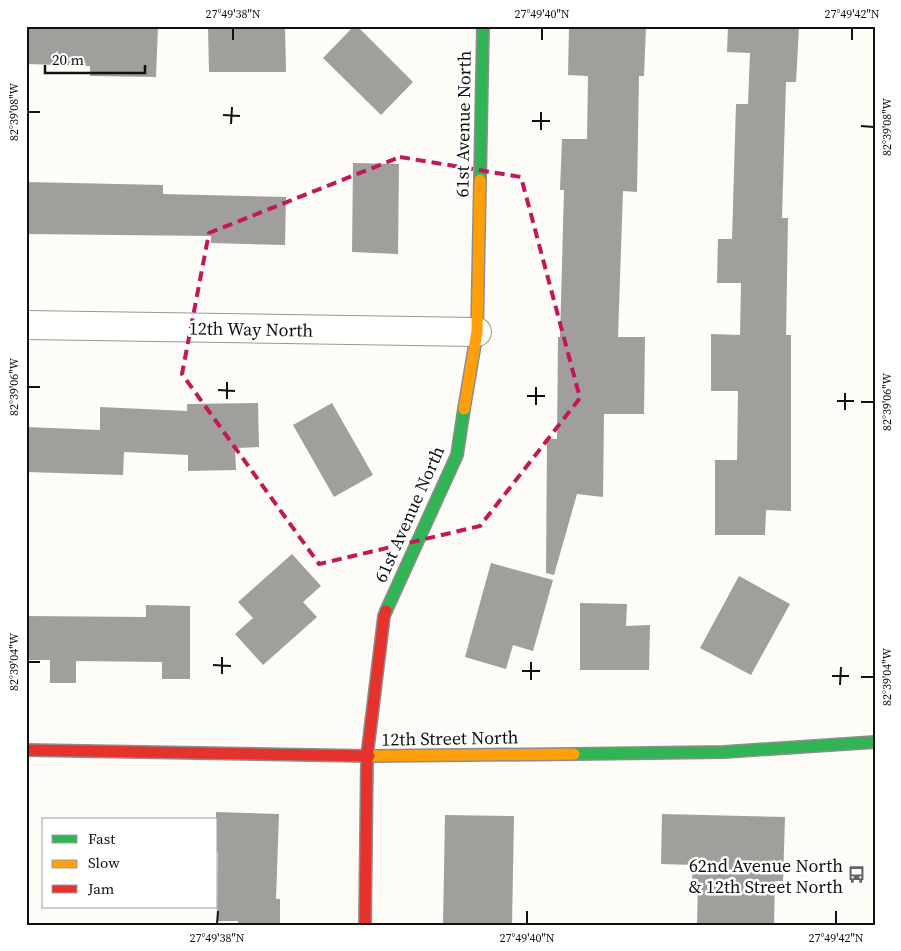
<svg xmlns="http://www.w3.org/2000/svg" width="901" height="951" font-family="'Source Serif 4',serif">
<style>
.building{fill:#a19f9c}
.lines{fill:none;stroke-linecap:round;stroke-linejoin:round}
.street-casing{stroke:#979795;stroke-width:30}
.fast-casing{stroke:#8e8d8b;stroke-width:14}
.slow-casing{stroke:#8e8d8b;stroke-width:14}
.jam-casing{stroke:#8e8d8b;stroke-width:14}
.street{stroke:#fffffe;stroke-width:28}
.fast{stroke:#30b455;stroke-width:11}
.slow{stroke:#ff9f0a;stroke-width:11}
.jam{stroke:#e5322d;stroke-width:11}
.marked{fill:none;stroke:#c2185b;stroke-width:4;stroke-dasharray:10 6;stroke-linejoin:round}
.ticks{fill:none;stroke:#111;stroke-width:2}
.labels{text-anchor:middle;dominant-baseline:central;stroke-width:5;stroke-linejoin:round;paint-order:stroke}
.street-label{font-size:18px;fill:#111;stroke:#fff}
.poi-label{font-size:18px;fill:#111;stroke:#fff;text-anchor:end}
.neatline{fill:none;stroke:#111;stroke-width:2}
.ticks-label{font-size:12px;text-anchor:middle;fill:#111}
</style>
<rect width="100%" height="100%" fill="#fdfcf7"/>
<!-- building -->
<path class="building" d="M26,26H158L156,77L90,76V66L26,64Z
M208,26H285L286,72H209Z
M354,26H357L413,82L381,115L323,58Z
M569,26H646L644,76H639L637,192L623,191L618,337H645L644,414H604L603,497L577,494L554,575L546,573L547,439H557L558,337H560L564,190H560L562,139H587L588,76L568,75Z
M728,26H775V28H799L796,82H786L782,218H788L786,335H791V511L766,510L765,535H715V460H737L738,391H711V334L740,335L741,283H717L718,239H732L736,104H748L750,53L727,52Z
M353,163L399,164L398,254L352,252Z
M26,182L163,185V194L286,197L285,245L211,243V236L26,234Z
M258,403L259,447L235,448L236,470L188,471V455L124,452L123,475L26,472V427L100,430V407L187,411V404Z
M332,403L373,475L334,497L293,425Z
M292,554L321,586L303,602L317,617L263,665L235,634L253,618L238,602Z
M491,563L553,580L533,651L513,645L506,669L465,657Z
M739,576L790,604L751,675L700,648Z
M580,603L627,604L626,626L650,625L649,670H580Z
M146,605L190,606V679H162V662L76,661V683H50V660H26V616L146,617Z
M216,812L279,814L276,899H280V925H238V921H217L218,852H216Z
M662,814L785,817L783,881H775L774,925H697L698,879H692L693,865L661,864Z
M445,815L514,816L512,925H443Z"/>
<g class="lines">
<defs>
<path id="street" d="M26,325L477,332"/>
<path id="fast" d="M480,180L483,26
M386,611L457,455L464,409
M574,754L724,752L875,742"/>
<path id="slow" d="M464,409L477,332L480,180
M369,756L574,754"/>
<path id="jam" d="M26,750L369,756
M365,925L367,756L384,616L386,611"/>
</defs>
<!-- street casing -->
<use href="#street" class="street-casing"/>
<!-- fast casing -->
<use href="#fast" class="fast-casing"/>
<!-- slow casing -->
<use href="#slow" class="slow-casing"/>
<!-- jam casing -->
<use href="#jam" class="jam-casing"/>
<!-- street -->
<use href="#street" class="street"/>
<!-- fast -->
<use href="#fast" class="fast"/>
<!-- slow -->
<use href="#slow" class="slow"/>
<!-- jam -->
<use href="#jam" class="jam"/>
</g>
<!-- marked area -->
<path class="marked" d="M400,157L521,177L580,398L480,526L319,564L182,374L209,233Z"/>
<!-- ticks -->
<path class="ticks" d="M233,40V28M542,40V28M852,40V28M28,112H40M223,115L240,116M532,121H550M231,124L232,107M861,126L874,127M541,130V112M28,387H40M218,390L235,391M527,396H545M227,399V382M837,401H854M861,402H874M536,405V387M845,410V393M28,662H40M213,665L231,666M522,671H540M222,674V657M832,676H849M861,677H874M531,680V662M840,685L841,667M217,924L218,911M527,924V911M836,924V911"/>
<!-- icons -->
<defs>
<symbol id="bus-bare" viewBox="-9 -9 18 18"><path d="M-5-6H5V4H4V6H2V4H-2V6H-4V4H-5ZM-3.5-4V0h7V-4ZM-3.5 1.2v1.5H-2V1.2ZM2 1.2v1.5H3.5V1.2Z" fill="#646362" stroke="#fff" stroke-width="2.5" paint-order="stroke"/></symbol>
</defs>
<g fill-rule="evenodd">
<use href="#bus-bare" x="844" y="862" width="25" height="25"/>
</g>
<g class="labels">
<!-- street labels -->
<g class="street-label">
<text transform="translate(463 124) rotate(-89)">61st Avenue North</text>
<text transform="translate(251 329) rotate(1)">12th Way North</text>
<text transform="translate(409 514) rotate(-66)">61st Avenue North</text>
<text transform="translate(450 738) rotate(-1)">12th Street North</text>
</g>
<!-- poi labels -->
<g class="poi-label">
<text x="843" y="865">62nd Avenue North<tspan x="843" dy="21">&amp; 12th Street North</tspan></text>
</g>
</g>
<!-- border -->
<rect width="901" height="951" fill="none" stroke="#ffffff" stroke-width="55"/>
<!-- legend -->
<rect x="42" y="818" width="175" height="90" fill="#ffffff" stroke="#a0a0a0"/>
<rect x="52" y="835" width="25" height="8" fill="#30b455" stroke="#a0a0a0"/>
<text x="88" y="844" font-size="15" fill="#111111">Fast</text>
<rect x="52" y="860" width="25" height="8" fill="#ff9f0a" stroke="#a0a0a0"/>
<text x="88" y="868" font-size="15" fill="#111111">Slow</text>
<rect x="52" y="885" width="25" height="8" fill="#e5322d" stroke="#a0a0a0"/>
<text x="88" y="894" font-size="15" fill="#111111">Jam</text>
<!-- scale -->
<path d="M45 65v8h100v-8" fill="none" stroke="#111111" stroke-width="2.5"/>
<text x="52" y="65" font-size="15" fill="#111111" stroke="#ffffff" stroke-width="4" paint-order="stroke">20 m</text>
<rect x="28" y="28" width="846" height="896" class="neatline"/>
<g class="ticks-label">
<text x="233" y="18">27°49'38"N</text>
<text x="542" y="18">27°49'40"N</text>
<text x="852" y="18">27°49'42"N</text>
<text transform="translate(14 112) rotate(-90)" y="4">82°39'08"W</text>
<text transform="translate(887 127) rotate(-90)" y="4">82°39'08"W</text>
<text transform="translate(14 387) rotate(-90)" y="4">82°39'06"W</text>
<text transform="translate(887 402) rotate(-90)" y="4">82°39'06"W</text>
<text transform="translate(14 662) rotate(-90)" y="4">82°39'04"W</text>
<text transform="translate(887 677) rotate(-90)" y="4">82°39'04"W</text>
<text x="217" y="942">27°49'38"N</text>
<text x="527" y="942">27°49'40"N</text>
<text x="836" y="942">27°49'42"N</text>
</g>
</svg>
